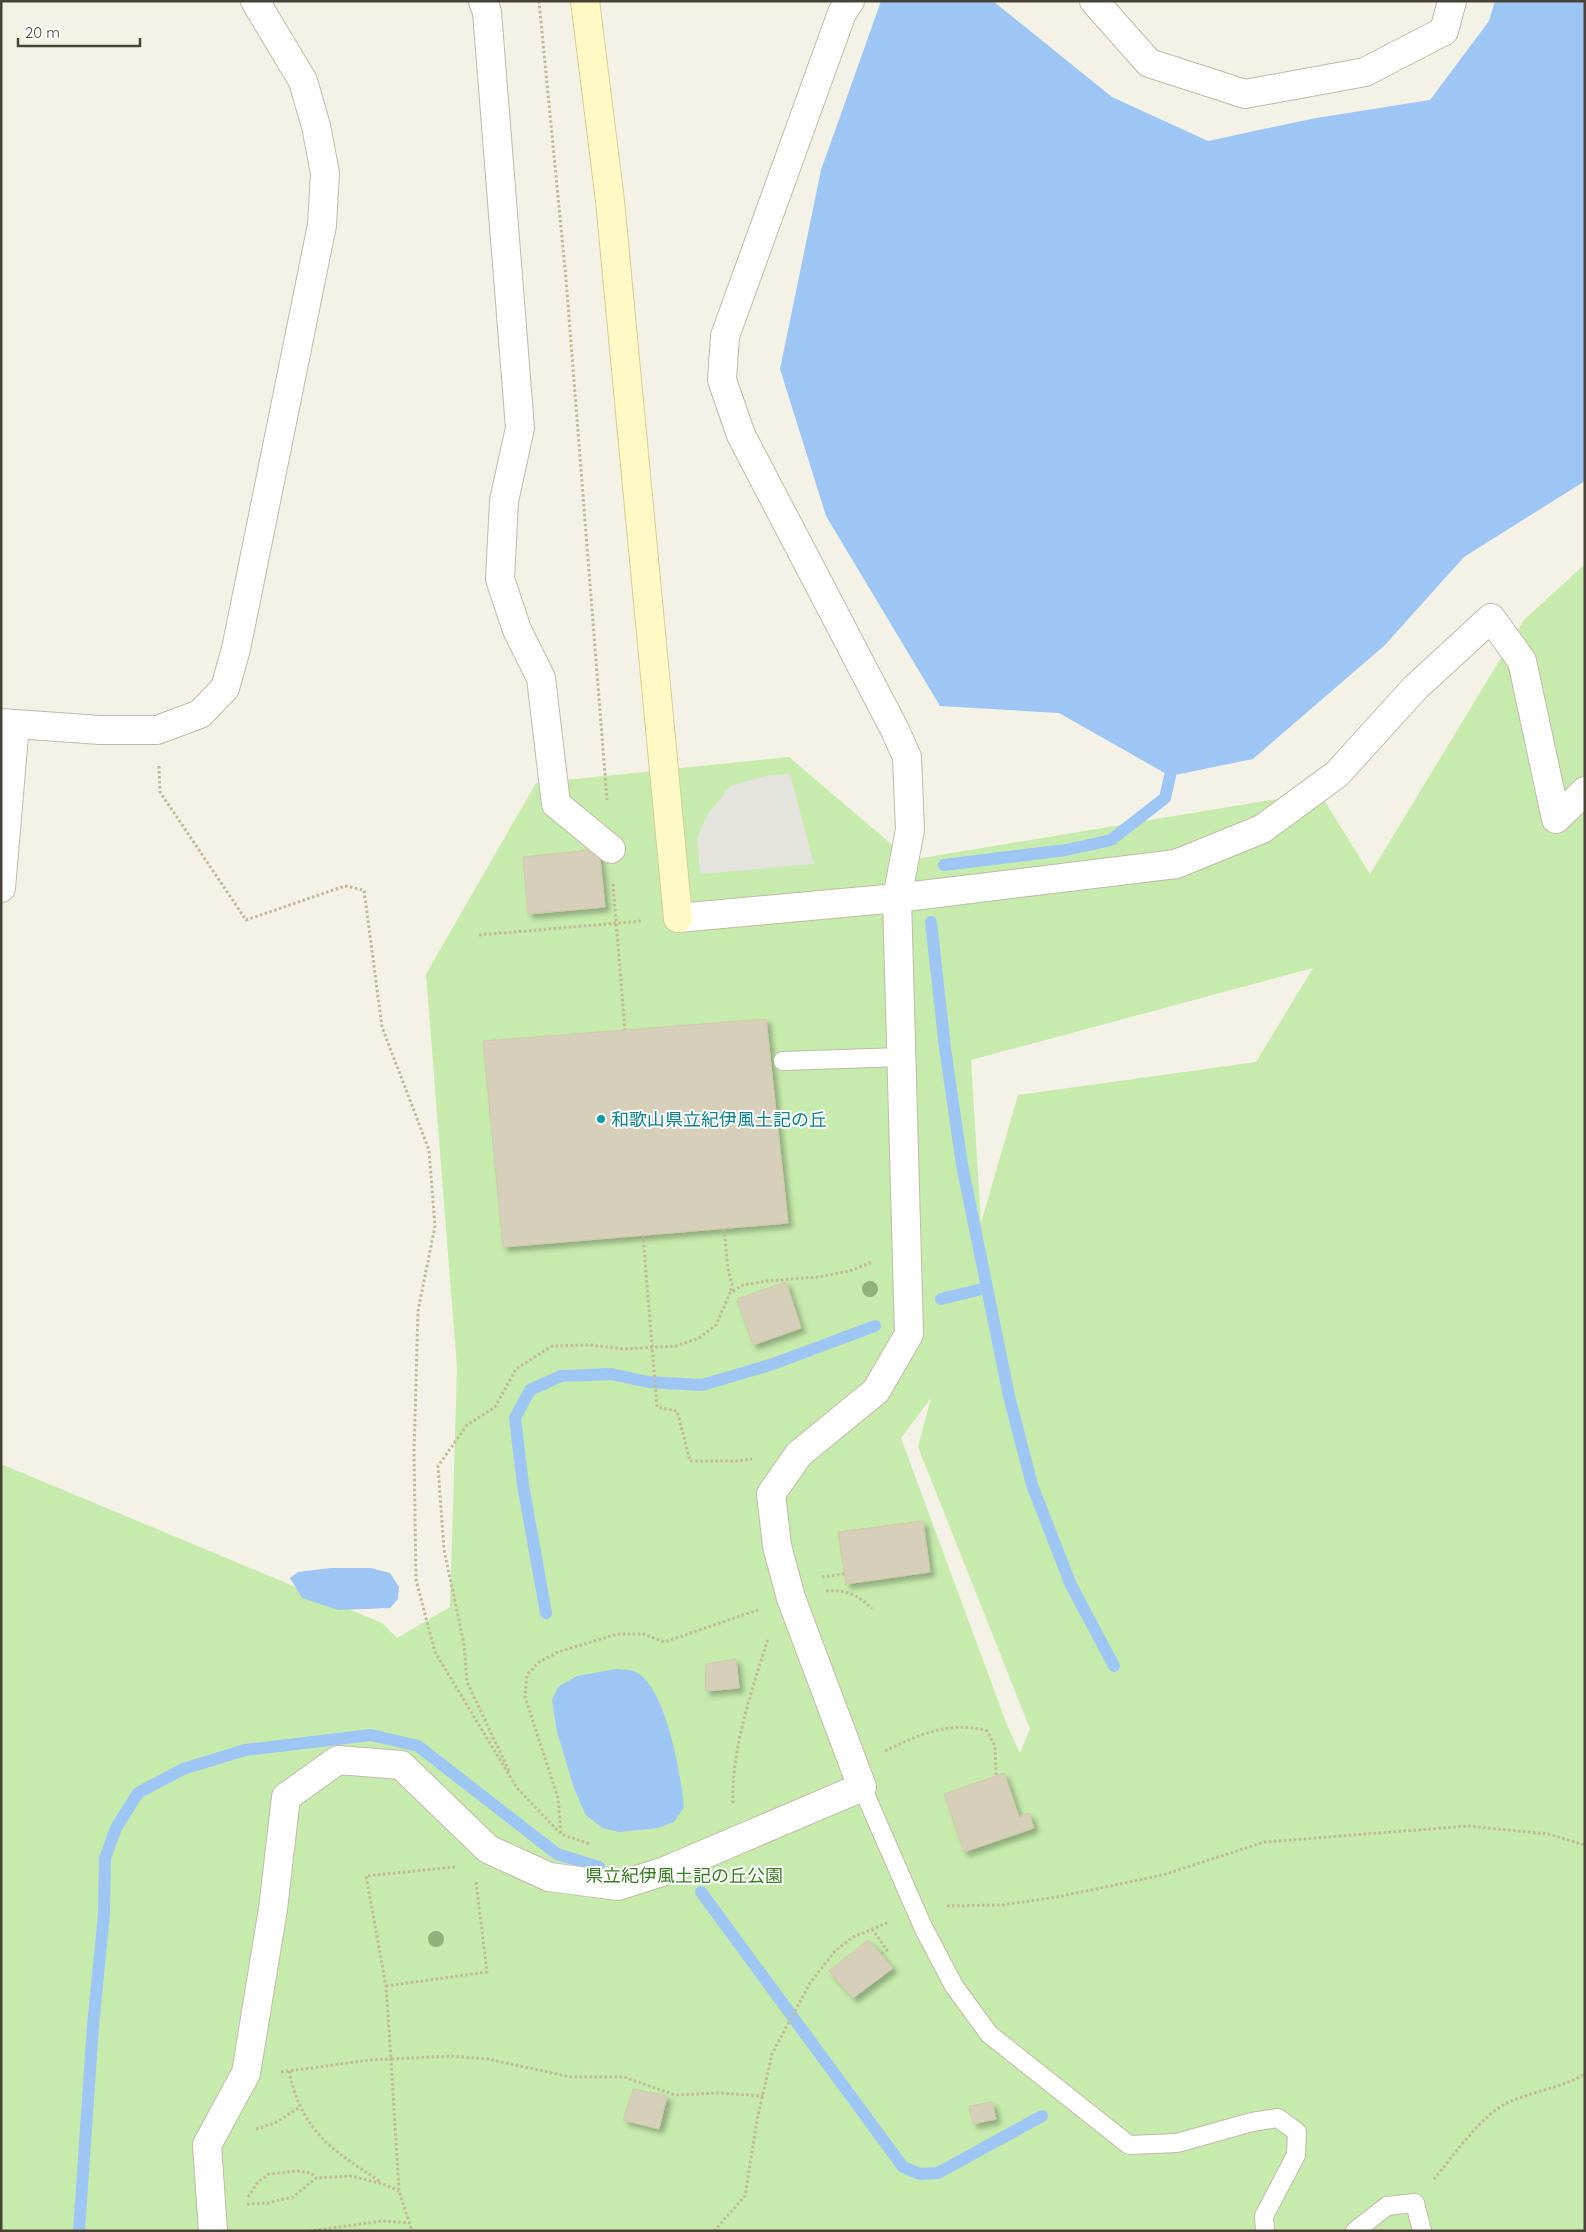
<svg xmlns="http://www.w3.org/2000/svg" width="1586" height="2232" font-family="Quicksand,'Noto Sans JP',sans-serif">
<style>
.green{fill:#c6ebac;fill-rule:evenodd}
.parking{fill:#e5e3de}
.water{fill:#9ec6f5}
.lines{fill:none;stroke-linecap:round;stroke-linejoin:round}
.stream{stroke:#9ec6f5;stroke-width:12}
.building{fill:#d6cfba;stroke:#d2c8ad;filter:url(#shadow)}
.lane-casing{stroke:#c0bba8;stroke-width:20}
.street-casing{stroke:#c0bba8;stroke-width:30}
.secondary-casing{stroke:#d7ce93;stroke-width:30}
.path{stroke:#c3b998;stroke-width:3;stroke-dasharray:2.5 2.5;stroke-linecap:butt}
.lane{stroke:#fff;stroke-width:18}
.street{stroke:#fff;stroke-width:28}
.secondary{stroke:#fff9c5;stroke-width:28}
.tree{fill:#8eb27b}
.culture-dot{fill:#0f9aa8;stroke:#fff;stroke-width:2}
.labels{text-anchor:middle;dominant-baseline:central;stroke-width:4;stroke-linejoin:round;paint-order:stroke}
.culture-label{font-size:18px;fill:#0d838f;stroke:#fff;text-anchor:start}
.park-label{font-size:18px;fill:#3a7d24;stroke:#fff}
</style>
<defs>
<filter id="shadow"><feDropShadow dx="4.5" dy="4.5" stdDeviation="2.5" flood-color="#0004"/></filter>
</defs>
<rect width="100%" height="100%" fill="#f4f2e6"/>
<!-- green -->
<path class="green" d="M1585,564V2231H1V1464L382,1623L397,1638L450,1607L457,1368L426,974L536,783L789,757L910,860L1319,792L1370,874L1524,620ZM1313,968L1256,1062L1018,1095L981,1223L971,1060ZM931,1398L918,1447L1030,1729L1020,1753L1007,1725L901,1438Z"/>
<!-- parking -->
<path class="parking" d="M790,774L814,864L700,874L697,839L706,817L730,786L766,776Z"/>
<!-- water -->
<path class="water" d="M881,1H993L1112,97L1208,141L1316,118L1430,100L1489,21L1495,1H1585V481L1464,557L1385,645L1253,759L1170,776L1059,713L940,706L826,516L780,369L821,170Z
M331,1568H371L390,1573L399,1587L398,1599L390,1608L338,1610L302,1598L290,1578L298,1572Z
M616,1669C622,1670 631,1669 636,1672C666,1687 681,1775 684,1807L674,1822L658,1828L619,1832L602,1828L585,1814L574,1788L557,1732L552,1700L558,1687L577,1676Z"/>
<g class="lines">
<!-- stream -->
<path class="stream" d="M944,865L1066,850L1111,840L1165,798L1170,776
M931,922L945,1048L962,1165L1009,1396L1032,1485L1071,1585L1114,1666
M941,1299L986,1288
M546,1613L523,1485L515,1418L530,1390L561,1376L611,1374L648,1382L702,1385L773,1364L875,1326
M701,1892L903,2167L920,2174L938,2173L1042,2116
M79,2231L93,2026L104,1914L105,1858L116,1828L138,1793L183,1769L245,1750L371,1735L418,1746L557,1854L599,1867"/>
</g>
<!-- building -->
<path class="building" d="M599,849L605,907L528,914L523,857Z
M766,1019L788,1223L503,1247L483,1041Z
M786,1282L801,1328L753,1345L737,1299Z
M923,1521L930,1572L846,1584L838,1532Z
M736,1659L739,1688L705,1691L706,1664Z
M1004,1773L1019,1817L1029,1813L1034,1828L964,1852L944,1794Z
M868,1940L893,1968L853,1998L829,1971Z
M633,2089L667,2096L659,2129L623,2120Z
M992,2102L996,2119L973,2124L969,2106Z"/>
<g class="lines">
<defs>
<path id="lane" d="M783,1061L901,1057
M862,1787L923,1927L954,1986L989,2034L1129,2145L1177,2143L1252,2122L1278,2118L1297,2132L1296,2155L1264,2216L1265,2231
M1355,2231L1387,2206L1415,2203L1422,2231"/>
<path id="street" d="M483,1L487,12L520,428L504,501L500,579L517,630L541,678L556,804L611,849
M1094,1L1149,63L1245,94L1365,72L1444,31L1452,1
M1,723L100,730H157L200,714L225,688L236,649L322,225L325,173L316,126L303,81L255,1
M1,888L15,724
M678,918L897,898L1176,864L1262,829L1337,774L1415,688L1491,618L1522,661L1556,819L1585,791
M213,2231L207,2145L246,2073L273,1909L286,1797L338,1760L401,1765L488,1849L549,1877L618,1886L665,1871L862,1787L791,1598L777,1546L771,1494L799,1454L876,1391L909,1334L897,898L910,830L907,757L895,730L741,435L722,380L725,336L842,13L850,1"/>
<path id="secondary" d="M585,1L610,201L678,918"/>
</defs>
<!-- lane casing -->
<use href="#lane" class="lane-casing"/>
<!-- street casing -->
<use href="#street" class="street-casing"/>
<!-- secondary casing -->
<use href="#secondary" class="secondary-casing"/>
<!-- path -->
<path class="path" d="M539,1L566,279L607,800
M159,766L160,792L246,920L345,886L364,890L382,1027L429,1150L435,1226L418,1311L414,1453L416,1580L435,1652L517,1788L561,1834L590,1844
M613,884L625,1030
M479,935L642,921
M724,1229L728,1269L732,1284L730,1293
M643,1235L657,1407L677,1411L690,1461H736L752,1459
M822,1577L844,1574
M826,1591C845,1589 859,1595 872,1609
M885,1751C918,1735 951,1720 987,1731L995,1746L996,1776
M509,1771L467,1682L464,1644L444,1550L438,1466L467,1425L495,1407L516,1369L552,1346L590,1345L624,1349L676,1346L699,1338L716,1325L730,1293L743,1285L767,1281L818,1277L850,1271L872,1262
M733,1803C731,1750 752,1689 768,1639
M561,1833L558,1798L525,1697L527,1675L539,1662L558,1652L617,1634H643L664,1642L758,1610
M455,1867L366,1876L386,1986L391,2059L451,2056L488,2059L571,2077H624L675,2095L719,2093L763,2096
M947,1906L1002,1905L1057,1897L1163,1875L1264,1842L1468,1826L1548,1834L1585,1845
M872,1929L887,1950L881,1954
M386,1986L487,1972L476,1882
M289,2071C302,2132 332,2150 381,2182
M281,2072L370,2060L391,2059L399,2191L412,2231
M256,2129L275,2123L300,2107
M1434,2179C1453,2156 1482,2114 1509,2102C1534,2091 1561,2088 1585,2074
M248,2197L258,2182L269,2174L298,2171L311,2173L316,2178
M247,2204L268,2203L293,2197L316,2178L352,2176L383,2184L399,2191
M309,2231L383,2221L409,2223
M714,2231L745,2196L757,2120L772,2054L810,1983L835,1951L853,1937L889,1922"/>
<!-- lane -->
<use href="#lane" class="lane"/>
<!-- street -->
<use href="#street" class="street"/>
<!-- secondary -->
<use href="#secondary" class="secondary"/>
</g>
<!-- trees -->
<g class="tree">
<circle cx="870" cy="1289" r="8"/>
<circle cx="436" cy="1939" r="8"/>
</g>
<!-- markers -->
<circle class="culture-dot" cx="601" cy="1119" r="5"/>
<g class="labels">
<!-- culture labels -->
<g class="culture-label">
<text x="611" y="1119">和歌山県立紀伊風土記の丘</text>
</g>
<!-- park labels -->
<g class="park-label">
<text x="684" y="1875">県立紀伊風土記の丘公園</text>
</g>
</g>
<!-- border -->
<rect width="1586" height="2232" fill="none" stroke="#474235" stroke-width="5"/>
<!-- scale -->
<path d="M18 38v8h122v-8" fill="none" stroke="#474235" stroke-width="2.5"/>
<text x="25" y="38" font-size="15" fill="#474235" stroke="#ffffff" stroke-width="4" paint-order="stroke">20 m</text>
</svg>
